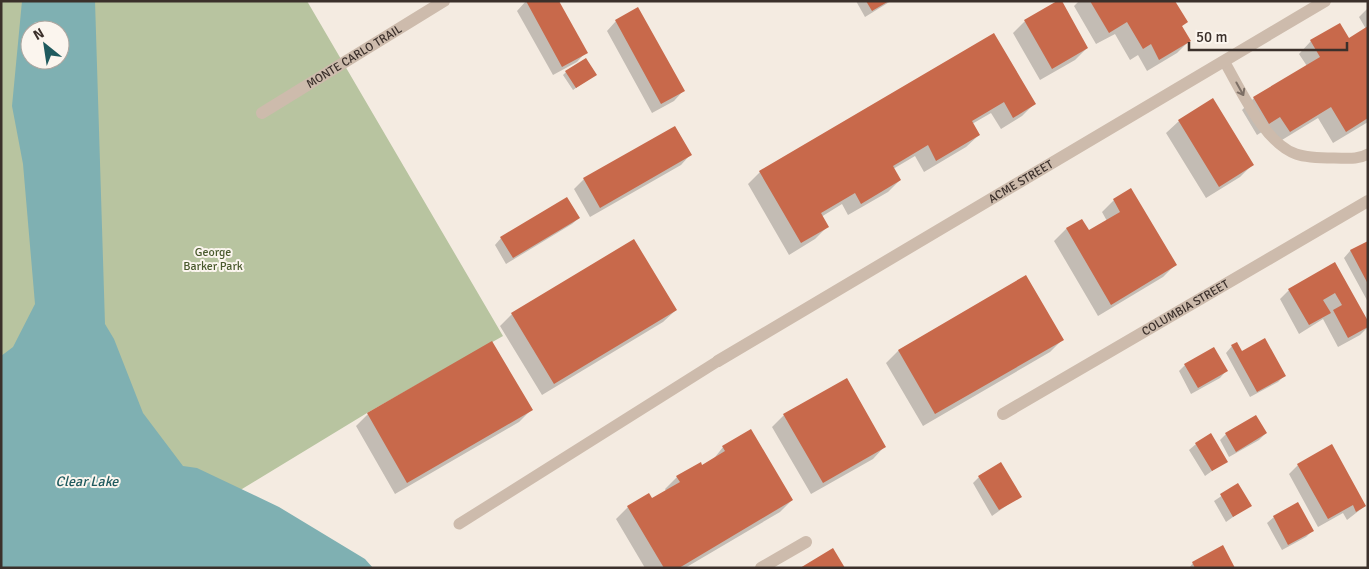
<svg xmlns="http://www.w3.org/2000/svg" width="1369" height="569" font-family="Signika,sans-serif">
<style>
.green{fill:#b8c4a0;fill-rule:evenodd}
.water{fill:#7fb0b2;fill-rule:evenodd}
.shadow{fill:#0003}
.building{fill:#c8694b}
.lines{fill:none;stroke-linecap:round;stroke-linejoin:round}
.lane{stroke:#cdbbac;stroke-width:11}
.street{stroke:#cdbbac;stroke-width:12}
.oneway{stroke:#7d6f65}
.labels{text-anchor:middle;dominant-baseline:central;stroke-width:4;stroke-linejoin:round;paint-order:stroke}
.street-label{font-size:12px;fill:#3b302b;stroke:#fbf5ee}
.park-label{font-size:12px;fill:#4a5a2e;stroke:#fbf5ee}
.water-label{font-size:14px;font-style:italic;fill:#1f5a5e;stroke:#fbf5ee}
</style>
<rect width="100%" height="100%" fill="#f4ebe1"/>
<!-- green -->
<path class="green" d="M1,1H307L503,336L367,413L219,503L1,525ZM30,30H60V60H30Z"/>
<!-- water -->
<path class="water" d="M22,1H95L105,324L114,339L143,413L183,466L197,468L279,507L365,559L373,568H1V356L13,347L35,304L23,164L12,106ZM30,30H60V60H30Z"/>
<!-- shadow -->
<path class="shadow" d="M526,1H558L586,52L577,62L553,75L517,11Z
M856,1H891L865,17Z
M1079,1H1174L1186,22L1181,27L1189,41L1177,53L1147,71L1138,55L1130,60L1115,34L1096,44L1074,6Z
M1368,8V122L1333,143L1318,118L1277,143L1268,128L1257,135L1242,110L1254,98L1307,66L1299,54L1311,41L1349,39L1366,29L1359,17Z
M616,21L683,91L674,101L652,113L607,31Z
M1025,21L1087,48L1075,60L1040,80L1013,33Z
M994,35L1034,104L1022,116L1001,129L991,113L972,124L979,135L966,147L924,172L915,156L893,169L900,180L888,192L848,215L842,204L821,217L827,227L815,239L789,255L748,184L760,172Z
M566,72L592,77L573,90L563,75Z
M1213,100L1252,165L1240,177L1206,198L1166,133L1179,121Z
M675,127L690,155L681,165L590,217L574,189L584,179Z
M1114,200L1175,265L1163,277L1098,316L1054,241L1066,229L1082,220L1089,232L1107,221L1102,212Z
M579,218L572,224L506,264L495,245L501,238Z
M1368,242V302L1344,258L1350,251Z
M1335,264L1368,327L1360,335L1338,347L1323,319L1299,334L1280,299L1289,290Z
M1026,277L1062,340L1050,352L923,426L886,363L898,351Z
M676,310L663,322L542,395L500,326L512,314Z
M1232,346L1242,352L1284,376L1278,382L1250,397L1226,353Z
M1185,365L1226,371L1220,378L1191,394L1179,371Z
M531,410L519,422L395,494L356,426L368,414Z
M784,415L885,446L873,459L811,494L772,427Z
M1266,433L1259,440L1229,457L1220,440L1226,434Z
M1196,444L1226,461L1205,476L1189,450Z
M723,447L792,500L780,512L685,568H645L616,519L628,507L651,500L666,491L665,489L677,477L712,461Z
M1298,465L1365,506L1347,520L1343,513L1318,527L1289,474Z
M979,477L1020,496L992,516L973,483Z
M1238,485L1250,505L1226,522L1214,501Z
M1274,517L1312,531L1306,537L1282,550L1267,523Z
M1193,563L1233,568H1189Z"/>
<!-- building -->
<path class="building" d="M526,1H559L588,53L562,67Z
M866,1H889L872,11Z
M1057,1H1062L1088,48L1052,69L1024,20Z
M1090,1H1175L1188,22L1182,26L1191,41L1159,60L1151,44L1143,49L1127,22L1109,33Z
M638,7L685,91L661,104L615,20Z
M1340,23L1349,38L1368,26V118L1346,132L1331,107L1290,132L1280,117L1269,124L1253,97L1320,57L1310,40Z
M994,33L1036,104L1013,118L1004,102L972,121L980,135L936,161L928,145L893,166L901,180L861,204L855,193L821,213L829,227L801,243L759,171Z
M586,58L597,75L576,88L565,71Z
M1213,98L1254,165L1219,187L1178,120Z
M675,126L692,155L600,208L583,178Z
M1131,188L1177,265L1111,305L1066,228L1082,219L1089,230L1120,212L1113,199Z
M567,197L580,218L513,258L500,237Z
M634,239L677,310L554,384L511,313Z
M1368,241V284L1350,250Z
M1335,262L1368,321V327L1348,338L1333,310L1342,305L1335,293L1323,300L1331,313L1309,325L1288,289Z
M1026,275L1064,340L935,414L898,350Z
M1265,338L1286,376L1257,392L1231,345L1237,342L1242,351Z
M492,341L533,410L407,483L367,413Z
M1214,347L1228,371L1198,388L1184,364Z
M847,378L886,447L823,483L783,414Z
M1256,415L1267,433L1236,452L1225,433Z
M751,429L793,500L679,568H664L627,506L649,493L652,498L680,482L676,476L701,462L702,465L725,451L722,446Z
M1211,433L1228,462L1212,471L1195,443Z
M1332,444L1366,506L1356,512L1353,505L1328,519L1297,464Z
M1001,462L1022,497L999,510L978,476Z
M1238,483L1252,506L1233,517L1220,494Z
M1298,502L1314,531L1288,545L1273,516Z
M1223,545L1235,568H1195L1192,562Z
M833,548L845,568H800Z"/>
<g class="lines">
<!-- lane -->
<path class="lane" d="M1224,61C1240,88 1264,143 1296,154C1307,158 1322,158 1334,158C1346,158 1358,160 1368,154
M459,524L718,361"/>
<!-- street -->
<g class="street">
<path id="s1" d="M262,113L444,1"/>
<path id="s2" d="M718,361L1325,1"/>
<path id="s3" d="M1003,414L1368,201"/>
<path d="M761,568L806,542"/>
</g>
</g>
<!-- one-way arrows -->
<defs><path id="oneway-shaft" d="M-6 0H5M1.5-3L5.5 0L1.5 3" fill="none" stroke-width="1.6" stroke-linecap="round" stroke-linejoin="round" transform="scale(1.25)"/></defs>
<use class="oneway" href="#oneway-shaft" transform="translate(1240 89) rotate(61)"/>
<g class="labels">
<!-- street labels -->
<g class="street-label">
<text stroke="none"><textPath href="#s1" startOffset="108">MONTE CARLO TRAIL</textPath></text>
<text stroke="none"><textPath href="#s2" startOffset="352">ACME STREET</textPath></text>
<text stroke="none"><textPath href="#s3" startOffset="211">COLUMBIA STREET</textPath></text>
</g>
<!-- park labels -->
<g class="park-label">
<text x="213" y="252">George<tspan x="213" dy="14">Barker Park</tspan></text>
</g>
<!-- water labels -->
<g class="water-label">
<text x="87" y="481">Clear Lake</text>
</g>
</g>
<!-- border -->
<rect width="1369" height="569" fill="none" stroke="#3b302b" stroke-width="5"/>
<!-- north arrow -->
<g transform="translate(45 45) rotate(330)"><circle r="24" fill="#fbf5ee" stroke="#aea6a0"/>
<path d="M0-4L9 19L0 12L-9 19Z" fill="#1f5a5e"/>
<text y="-8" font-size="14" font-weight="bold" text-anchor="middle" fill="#3b302b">N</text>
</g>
<!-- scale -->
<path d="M1189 42v8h158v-8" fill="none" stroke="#3b302b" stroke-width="2.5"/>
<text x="1196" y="42" font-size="15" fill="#3b302b" stroke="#fbf5ee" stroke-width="4" paint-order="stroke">50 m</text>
</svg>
